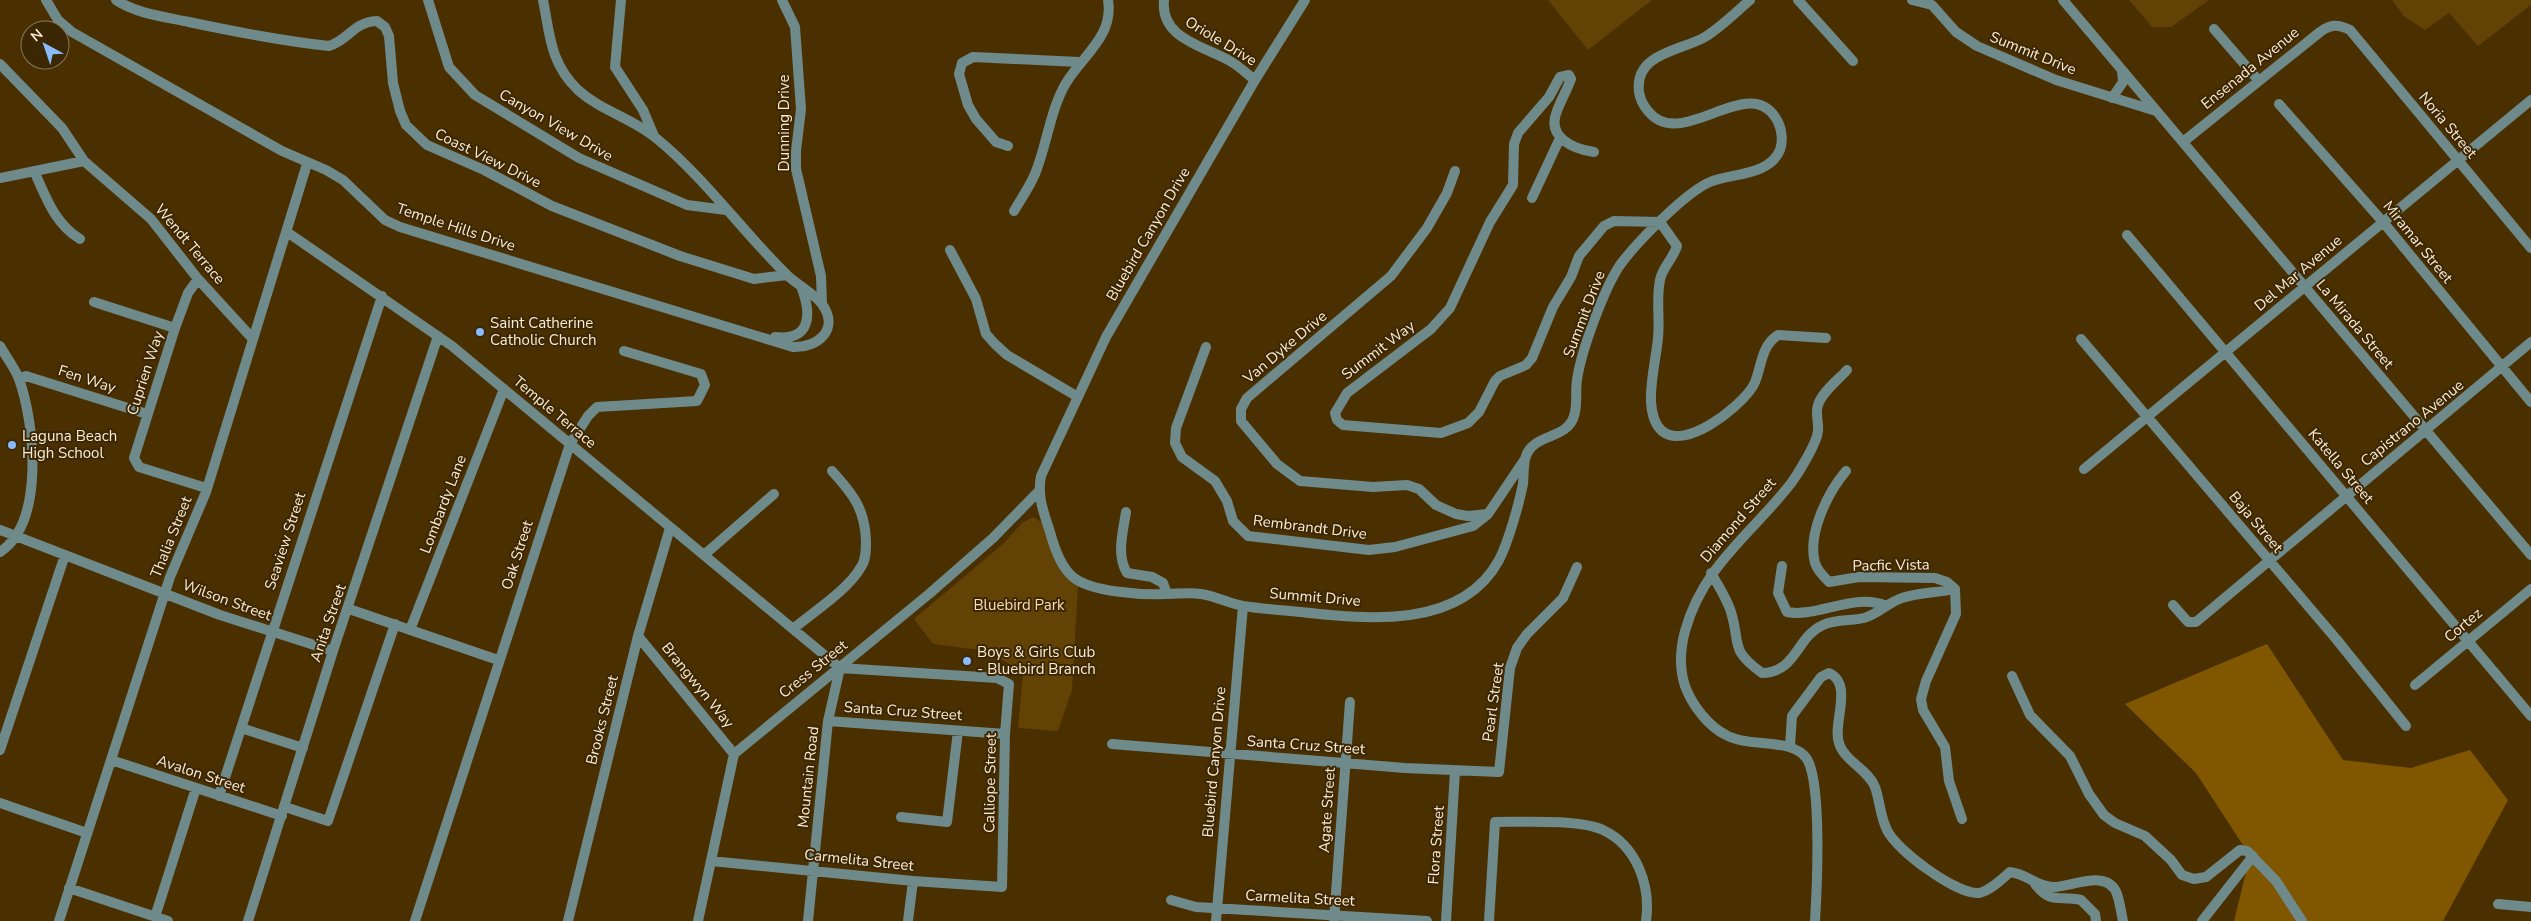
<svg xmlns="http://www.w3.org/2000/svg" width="2531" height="921" font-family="'Nunito Sans',sans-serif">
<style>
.green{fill:#624205}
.forest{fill:#805600}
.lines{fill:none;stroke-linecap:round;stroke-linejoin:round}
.minor{stroke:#6f8a8a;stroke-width:10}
.poi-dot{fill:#89bafc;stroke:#3c2705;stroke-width:2}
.labels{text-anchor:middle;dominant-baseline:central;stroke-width:4;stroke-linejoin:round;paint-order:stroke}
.street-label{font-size:15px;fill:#fbebd4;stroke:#3c2705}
.poi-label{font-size:15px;fill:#fbebd4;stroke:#3c2705;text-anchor:start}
.park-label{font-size:15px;fill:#fcdeb5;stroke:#3c2705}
</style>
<rect width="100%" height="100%" fill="#4a3000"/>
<!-- green -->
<path class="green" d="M1548,0H1652L1588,50Z
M2129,0H2209L2171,27H2152Z
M2392,0H2531V5L2478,46L2449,13L2425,30L2404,16Z
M1034,517L1042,523L1078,586L1072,690L1058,731L1018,728L1023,674L989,651L933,644L914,619L1004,543L1023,522Z"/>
<!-- forest -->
<path class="forest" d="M2267,644L2343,760L2411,768L2470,750L2508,800L2443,921H2234L2250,856L2196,773L2125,704Z"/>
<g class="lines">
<!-- minor -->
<path class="minor" d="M46,0L58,20L72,32L282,151L326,170L343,180L385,220L400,227L793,347C818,348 840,329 822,304C815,294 796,284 787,275C742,231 705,178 656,138C632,118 601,111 578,90C550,63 550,35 543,0
M116,0C137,14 166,17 189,22C236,32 282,41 329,46C349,40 353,22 377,21L385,27L389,36L393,83L400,111L406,125L427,145L484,170L552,206L680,256L754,279L787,275
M428,0L449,67L475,95L579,158L687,205L726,210
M621,0L615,67L643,110L654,136
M782,0L795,27L801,109L796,151V169L821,276L822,304
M1164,0C1160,39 1204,46 1230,61C1239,66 1247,74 1255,80
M1305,0L1255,80L1106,337L1041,476C1037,497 1044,513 1050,532C1054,547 1061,567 1073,577C1090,592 1142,595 1165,594C1177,594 1189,592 1201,594C1215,596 1229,603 1243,606C1262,609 1282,610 1301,612C1366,619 1461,630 1499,560C1508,543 1519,504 1523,484C1524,475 1523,464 1526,456C1534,433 1567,440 1574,416C1578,404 1575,392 1577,380C1581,351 1604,289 1620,265C1636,243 1686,192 1710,182C1732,173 1769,176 1780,150C1783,142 1782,130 1778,122C1751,68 1682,154 1648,111C1643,105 1640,99 1639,92C1634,53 1681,51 1705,37C1721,27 1736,12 1750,0
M1798,0L1853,61
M1912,0L1932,5L1956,32L1977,46L2056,80L2156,111
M2063,0L2531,555
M2214,29L2259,81
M0,64L62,128L84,161L151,219L198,279L252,338
M2112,98L2123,82L2122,70
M2279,104L2383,222L2531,402
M2183,142L2320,32C2331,24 2338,24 2350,30L2531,248
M1008,146L996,142L976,119L968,105L959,74L962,63L973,57L1079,62
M1594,152C1573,149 1546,137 1557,111C1561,100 1567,90 1571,79L1569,75L1560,77L1549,97L1518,133L1514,144L1513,185L1490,222L1450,308L1431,329L1347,393L1335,413L1337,420L1343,425L1441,433L1468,423L1479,412L1495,381L1500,376L1526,365L1532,358L1553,307L1571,277L1579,256L1604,226L1614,221L1660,222L1677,246C1673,259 1662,268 1660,280C1656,299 1660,319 1658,338C1656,359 1650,381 1651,402C1655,461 1708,430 1733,408C1741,401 1751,392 1755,382C1762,365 1761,346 1778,335L1826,338
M34,171C46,197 54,223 80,239
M1455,171L1447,193L1427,228L1391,276L1247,398L1241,409V421L1277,464L1300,481L1373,487L1407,485L1419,489L1436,505L1456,514L1468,516L1488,514
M0,178L84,161
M1532,198L1560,138
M1014,211C1021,199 1030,186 1035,174C1047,145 1050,110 1066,83C1083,55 1114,36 1108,0
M287,232L452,346L840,668L997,678L1009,684L1005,734L1002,887L913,881L711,861
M2127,235L2531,716
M950,250L976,299L986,334L995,344L1007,355L1078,397
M198,279L188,293L175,328L134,458L139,467L206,488
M94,302L175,328
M775,337C810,341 812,316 802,289
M2081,339L2337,640L2406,726
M0,346C6,357 15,368 19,379C35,424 45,522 0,552
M1206,347L1176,428L1175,443L1182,457L1215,481L1227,501L1233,521L1248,536L1369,550L1395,547L1473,526L1488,514L1525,459
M19,378L26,376L147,414
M2084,469L2531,100
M1846,471C1828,492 1807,534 1815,563C1817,570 1824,577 1829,582L1859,577L1935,578L1947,582L1955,589
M1126,512C1123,532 1116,555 1127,573L1152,577L1163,583L1167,594
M0,530L220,615L333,651
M704,555L774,494
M1782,566L1778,593L1787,612C1817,618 1856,592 1886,606
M1711,573C1718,585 1727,599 1731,612C1741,645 1729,649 1762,673C1797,672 1796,637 1823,625C1836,619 1851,621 1864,618C1878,614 1889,602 1902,598C1919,592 1938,593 1955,589
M1955,589L1956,614L1926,681L1921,699L1923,710L1945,747L1949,781L1962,819
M2173,605L2188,622H2196L2531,342
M349,609L498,660
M793,629C813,612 848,590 861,567C866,560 866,550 866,541C865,509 853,494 832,471
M410,630L504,389
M638,636L734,754
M2012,676L2030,715L2070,756L2089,794L2104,815L2115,823L2145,836L2171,860L2182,875L2194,879L2206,877L2240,850L2247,851L2276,881L2302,921
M2415,685L2531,589
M828,721L1005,734
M241,728L303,748
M1112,744L1405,768L1499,772L1510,668L1517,648L1527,634L1563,598L1577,567
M1790,746L1792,716L1821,677L1829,673C1854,684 1832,724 1839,743C1844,761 1868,769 1875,787C1880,801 1880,816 1887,830C1896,850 1957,895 1979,893C1990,891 2002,879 2010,872C2028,874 2034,886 2053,887C2071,887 2108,868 2117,894C2120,903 2121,912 2123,921
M0,750L65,555
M111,760L282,816
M219,796L382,296
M0,803L87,833
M285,807L328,821L395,624
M901,817L947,822L958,731
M2035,884C2051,905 2059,895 2081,900L2095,914L2096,921
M69,888L168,921
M1171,900L1196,907L1427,921
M2498,904L2531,907
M155,917L196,788
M1334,920L1350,702
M59,921L170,577L206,492L307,164
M248,921L333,651L438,336
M415,921L570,444L588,416L597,407L697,401L705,385L701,374L624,351
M568,921L638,636L670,528
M698,921L734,754L929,594L993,538L1038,492
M808,921L828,721L840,668
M908,921L913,881
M1216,921L1243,606
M1446,921L1455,771
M1489,921L1495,822C1522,822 1579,819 1603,830C1637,846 1651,886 1646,921
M1815,921C1817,889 1822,784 1807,759C1792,737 1749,748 1726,735C1708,726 1692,705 1685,686C1679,668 1680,650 1685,631C1704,564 1752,534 1792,482C1799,472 1817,443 1818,431C1819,423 1815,413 1818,405C1822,392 1838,380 1847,370
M2202,921L2253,856"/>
</g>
<!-- markers -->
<g class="poi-dot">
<circle cx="480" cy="332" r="5"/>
<circle cx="12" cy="445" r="5"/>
<circle cx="967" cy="661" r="5"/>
</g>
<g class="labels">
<!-- street labels -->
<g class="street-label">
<text transform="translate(1221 41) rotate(31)">Oriole Drive</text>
<text transform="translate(2033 53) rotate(22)">Summit Drive</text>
<text transform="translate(2250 68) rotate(-39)">Ensenada Avenue</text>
<text transform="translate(784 123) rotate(-90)">Dunning Drive</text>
<text transform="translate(556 125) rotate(30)">Canyon View Drive</text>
<text transform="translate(2448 125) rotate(50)">Noria Street</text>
<text transform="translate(488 158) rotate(26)">Coast View Drive</text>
<text transform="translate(456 227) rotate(18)">Temple Hills Drive</text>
<text transform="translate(1148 234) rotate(-60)">Bluebird Canyon Drive</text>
<text transform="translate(2418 242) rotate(51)">Miramar Street</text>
<text transform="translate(190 244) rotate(50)">Wendt Terrace</text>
<text transform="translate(2298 273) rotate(-40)">Del Mar Avenue</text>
<text transform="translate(1584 314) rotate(-69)">Summit Drive</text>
<text transform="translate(2355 324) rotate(50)">La Mirada Street</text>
<text transform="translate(1285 347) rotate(-40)">Van Dyke Drive</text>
<text transform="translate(1378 350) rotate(-37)">Summit Way</text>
<text transform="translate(145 373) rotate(-72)">Cuprien Way</text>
<text transform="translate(87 379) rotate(18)">Fen Way</text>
<text transform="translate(555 412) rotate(40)">Temple Terrace</text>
<text transform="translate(2412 423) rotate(-39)">Capistrano Avenue</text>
<text transform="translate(2341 466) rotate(50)">Katella Street</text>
<text transform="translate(443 504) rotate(-69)">Lombardy Lane</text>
<text transform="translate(1738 520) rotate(-49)">Diamond Street</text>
<text transform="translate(2256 522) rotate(50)">Baja Street</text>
<text transform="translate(1310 527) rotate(7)">Rembrandt Drive</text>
<text transform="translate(171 537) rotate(-68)">Thalia Street</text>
<text transform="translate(285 541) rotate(-72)">Seaview Street</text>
<text transform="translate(517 555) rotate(-72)">Oak Street</text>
<text transform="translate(1891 565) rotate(-1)">Pacfic Vista</text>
<text transform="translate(1315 597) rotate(5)">Summit Drive</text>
<text transform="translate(227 600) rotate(20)">Wilson Street</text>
<text transform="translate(328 623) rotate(-71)">Anita Street</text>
<text transform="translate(2463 625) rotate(-40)">Cortez</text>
<text transform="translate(813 669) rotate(-39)">Cress Street</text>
<text transform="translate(698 685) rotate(51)">Brangwyn Way</text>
<text transform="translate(1493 702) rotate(-82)">Pearl Street</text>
<text transform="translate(903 711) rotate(4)">Santa Cruz Street</text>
<text transform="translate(602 720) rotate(-76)">Brooks Street</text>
<text transform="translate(1306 745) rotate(4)">Santa Cruz Street</text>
<text transform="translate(1214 762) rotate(-85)">Bluebird Canyon Drive</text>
<text transform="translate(201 774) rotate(18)">Avalon Street</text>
<text transform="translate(808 777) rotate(-84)">Mountain Road</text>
<text transform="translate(990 783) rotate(-89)">Calliope Street</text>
<text transform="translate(1327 810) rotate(-86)">Agate Street</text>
<text transform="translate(1436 845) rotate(-86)">Flora Street</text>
<text transform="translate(859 860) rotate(6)">Carmelita Street</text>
<text transform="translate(1300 898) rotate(3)">Carmelita Street</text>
</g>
<!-- poi labels -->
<g class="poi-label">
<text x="490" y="323">Saint Catherine<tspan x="490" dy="17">Catholic Church</tspan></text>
<text x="22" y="436">Laguna Beach<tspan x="22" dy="17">High School</tspan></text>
<text x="977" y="652">Boys &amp; Girls Club<tspan x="977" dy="17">- Bluebird Branch</tspan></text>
</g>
<!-- park labels -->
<g class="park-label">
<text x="1019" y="605">Bluebird Park</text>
</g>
</g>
<!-- north arrow -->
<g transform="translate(45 45) rotate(320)"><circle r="24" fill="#3c2705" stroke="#887558"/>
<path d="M0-4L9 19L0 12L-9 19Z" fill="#89bafc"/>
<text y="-8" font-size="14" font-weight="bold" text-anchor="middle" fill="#fbebd4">N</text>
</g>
</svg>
